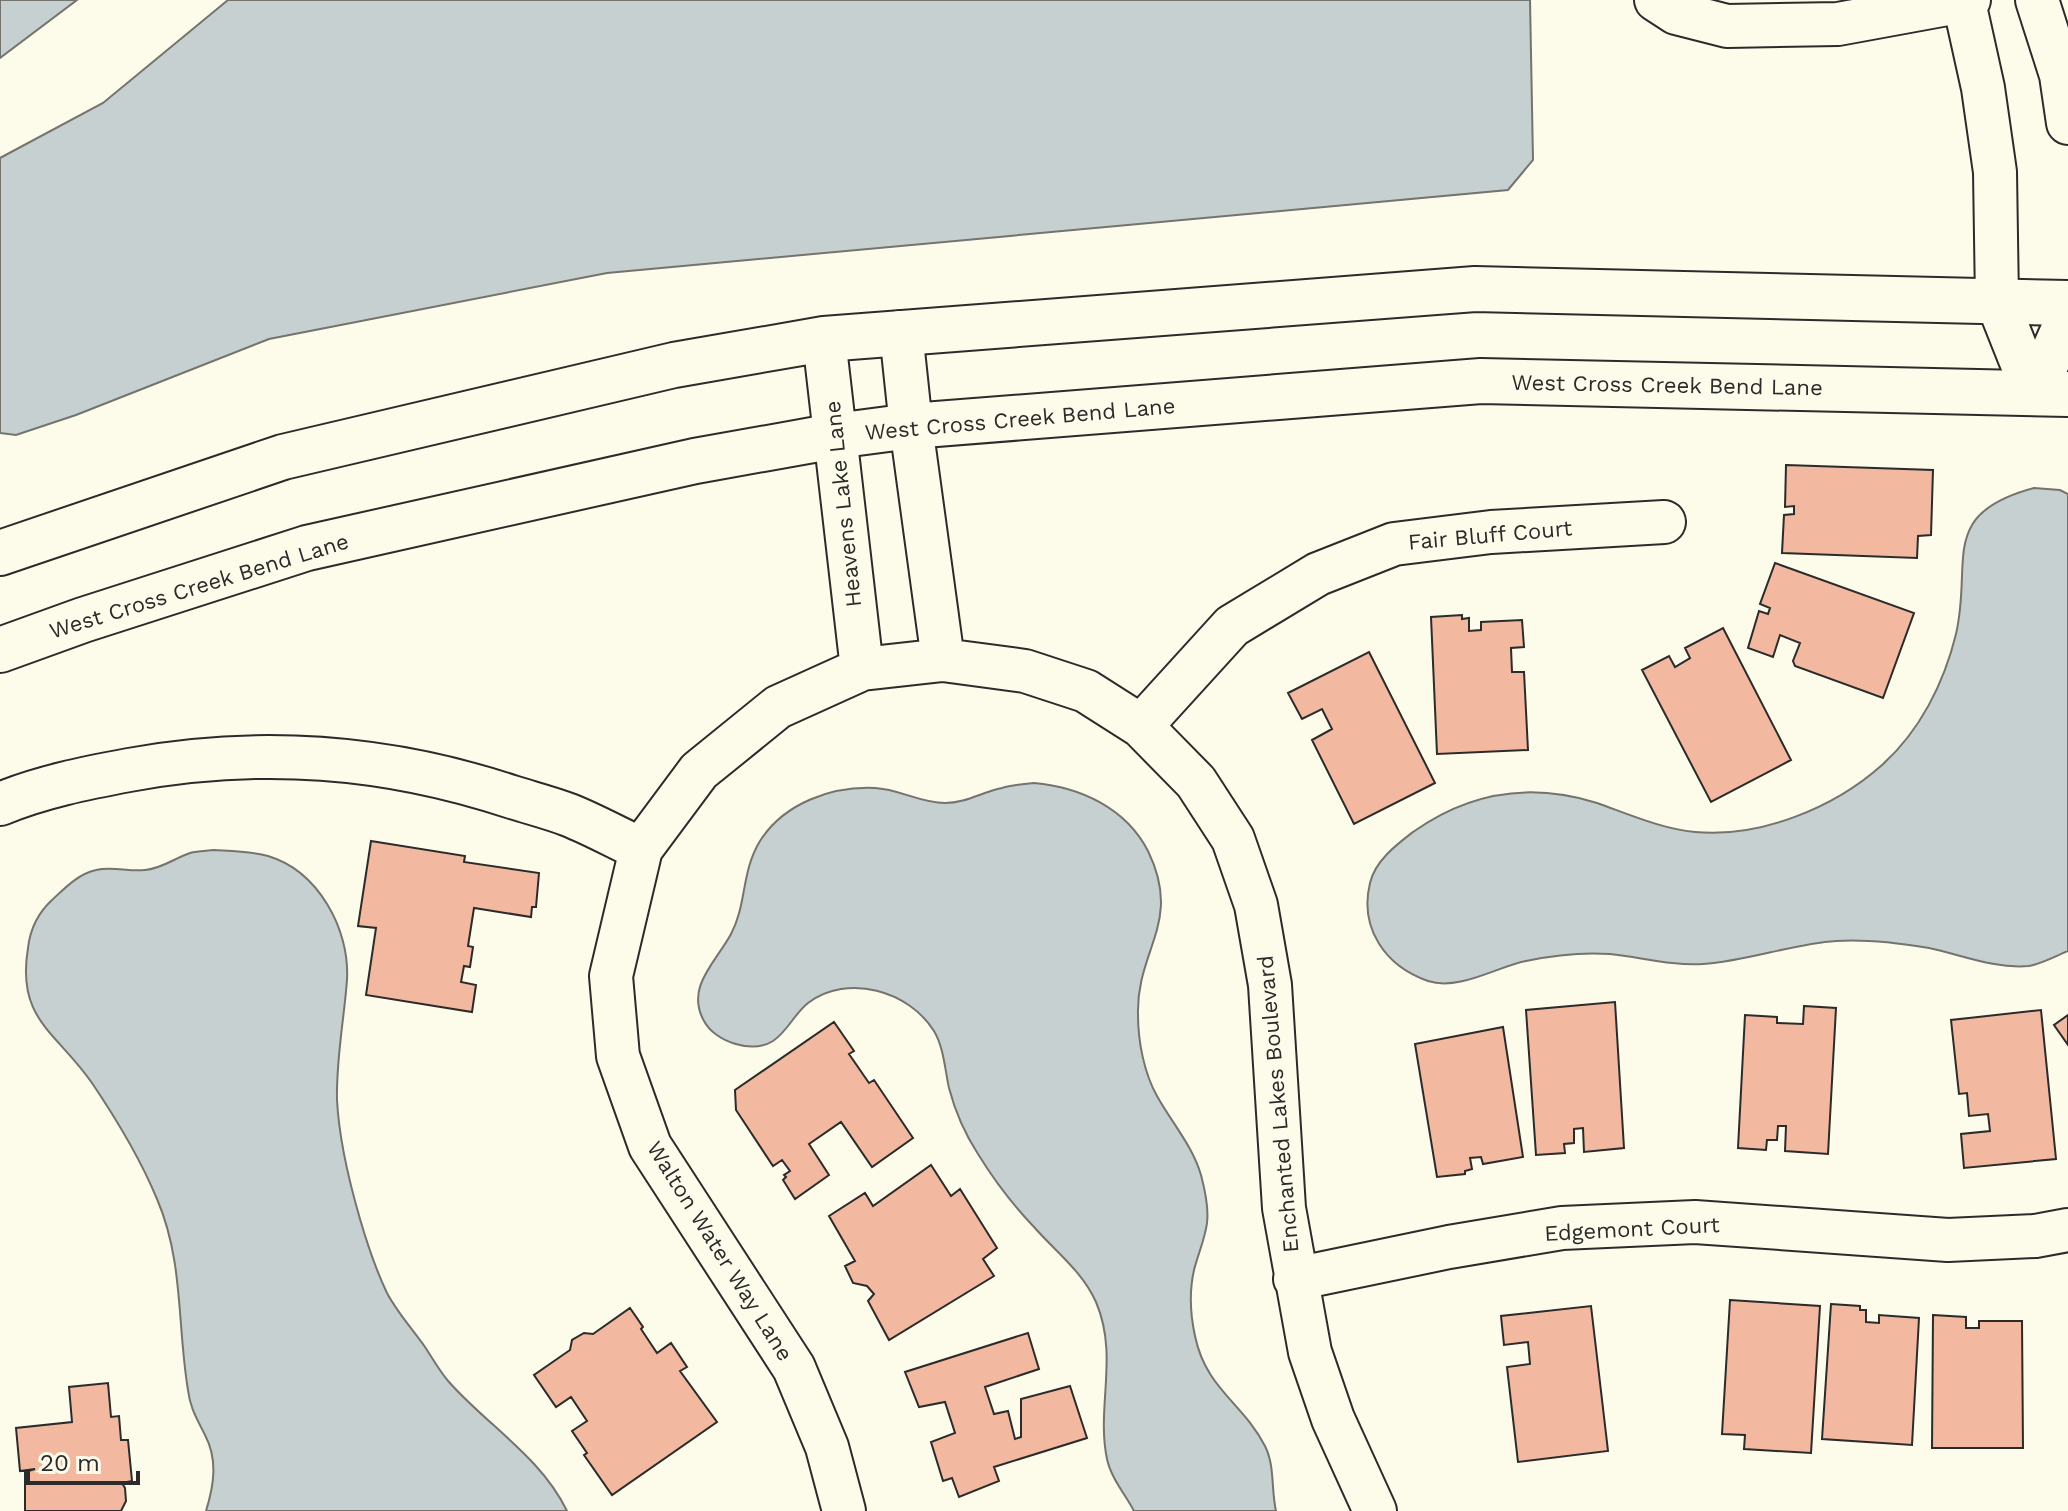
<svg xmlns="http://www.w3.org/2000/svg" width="2068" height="1511" font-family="'Work Sans',sans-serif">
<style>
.water{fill:#c7d0d0;stroke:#74746e;stroke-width:2}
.building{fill:#f2b8a0;stroke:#2b2b2b;stroke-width:2}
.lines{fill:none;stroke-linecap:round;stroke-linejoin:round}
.minor-casing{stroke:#2b2b2b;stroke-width:46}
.major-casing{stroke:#2b2b2b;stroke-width:48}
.minor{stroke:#fdfbea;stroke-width:42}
.major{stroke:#fdfbea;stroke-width:44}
.labels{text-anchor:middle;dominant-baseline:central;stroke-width:6;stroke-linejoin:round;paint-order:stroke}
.street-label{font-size:22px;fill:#2b2b2b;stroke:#fdfbea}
</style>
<rect width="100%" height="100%" fill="#fdfbea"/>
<!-- water -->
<path class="water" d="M0,0H77L0,58Z
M228,0H1530L1533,160L1508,190L607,273L269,339L76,415L16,435L0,433V158L103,103Z
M2034,488L2060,490L2068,494V951C2056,956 2041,964 2029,966C1994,969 1962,955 1929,948C1899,943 1867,939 1836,941C1791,944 1748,961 1703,964C1671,966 1641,957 1610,954C1581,952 1554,955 1526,961C1496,967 1459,991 1428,981C1385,966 1359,928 1370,883C1375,861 1396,845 1413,832C1469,792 1530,782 1597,803C1628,814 1662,829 1695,832C1760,838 1834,808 1882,765C1920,731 1944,683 1956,634C1973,561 1937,514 2034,488Z
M1034,783C1080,787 1126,808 1148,851C1183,923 1136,949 1138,1015C1138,1041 1144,1073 1157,1096C1172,1123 1192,1145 1201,1175C1205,1190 1209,1207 1207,1223C1205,1239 1198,1254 1194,1270C1189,1292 1190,1313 1195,1336C1206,1389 1242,1402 1265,1446C1275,1466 1271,1489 1276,1511H1134C1125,1494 1111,1478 1107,1459C1096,1407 1119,1356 1096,1302C1082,1271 1056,1252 1034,1227C1013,1205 994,1180 978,1154C965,1134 955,1111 949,1088C945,1070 944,1048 934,1031C909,991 848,973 808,1003C794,1014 788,1031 773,1041C752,1054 715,1042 704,1021C685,987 716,962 731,934C747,904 741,872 760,841C784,803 832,786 875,788C899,789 920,803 945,803C966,803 982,792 1002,788C1012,785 1023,784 1034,783Z
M214,850C232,851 250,851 268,856C318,871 350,929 347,980C344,1020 336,1059 337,1100C339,1140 349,1181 360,1219C367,1243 376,1270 387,1293C397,1312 413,1330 425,1347C433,1359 440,1372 449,1382C488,1426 541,1457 567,1511H206C214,1485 218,1460 205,1435C197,1419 190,1408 188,1390C177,1325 184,1262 157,1199C140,1158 117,1120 92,1083C57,1032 16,1020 28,948C30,930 38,913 52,900C65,888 78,874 96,870C112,866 129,872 145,870C161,869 175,858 190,853C198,851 206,851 214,850Z"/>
<!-- building -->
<path class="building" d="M1786,465L1933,470L1931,535L1918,536L1917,558L1782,553L1784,515L1794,514V506L1785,507Z
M1775,563L1914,613L1883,698L1795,666L1793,661L1800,643L1780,635L1773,657L1748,648L1759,611L1768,614L1770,608L1760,604Z
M1462,615V619L1469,618V631L1481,630V622L1522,620L1524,647L1511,648L1512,672H1524L1528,750L1437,754L1431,617Z
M1723,628L1791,760L1711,802L1642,670L1669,656L1675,667L1690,658L1685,648Z
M1369,652L1435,783L1354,824L1312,740L1332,729L1322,709L1302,719L1288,693Z
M371,841L465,856L464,862L539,873L536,907H532L531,917L474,908L468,946L473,947L470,967L464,966L461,982L476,985L472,1012L366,995L376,928L358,926Z
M1615,1002L1624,1148L1584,1152L1583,1128L1574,1129V1143L1564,1144L1565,1153L1536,1155L1526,1010Z
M1804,1006L1836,1008L1828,1154L1785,1151L1786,1126H1778L1777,1140H1767L1766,1150L1738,1148L1745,1015L1777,1017V1023L1803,1024Z
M2041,1010L2056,1159L1964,1168L1961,1134L1990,1131L1988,1114L1969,1116L1967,1093L1959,1094L1951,1020Z
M2068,1015V1045L2054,1025Z
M834,1022L854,1051L849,1054L869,1083L874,1080L913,1138L872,1167L841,1122L809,1144L829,1175L795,1199L783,1180L786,1177L784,1175L790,1171L782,1160L773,1166L736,1110L735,1090Z
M1503,1027L1523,1157L1483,1164L1481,1157L1470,1158L1472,1169L1465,1171V1174L1437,1177L1415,1044Z
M931,1165L951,1196L960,1189L997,1248L983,1259L994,1276L889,1340L868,1301L874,1294L867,1286L853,1283L845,1266L855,1261L829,1216L865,1193L873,1206Z
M1730,1300L1820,1306L1811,1453L1744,1449L1745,1435L1722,1434Z
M1831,1304L1860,1306V1310H1866V1322L1879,1323V1315L1919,1318L1912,1445L1822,1439Z
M1591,1306L1608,1451L1518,1462L1507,1367L1530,1364L1528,1342L1504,1345L1501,1316Z
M630,1308L643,1327L641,1329L657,1353L671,1343L687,1367L680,1371L717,1422L612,1495L584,1455L587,1453L572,1431L587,1421L571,1397L556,1407L534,1375L570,1350L572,1340L584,1333L593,1334Z
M1933,1315L1966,1317V1328H1979V1321H2022L2023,1448H1932Z
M1028,1333L1039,1369L985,1387L994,1414L1008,1411L1015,1439L1021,1437V1399L1070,1386L1087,1438L994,1467L999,1481L959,1497L952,1478L943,1481L931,1442L955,1433L945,1402L919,1407L905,1372Z
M108,1383L111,1417L119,1416L121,1440H128L132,1481L122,1483L125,1488L126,1501L121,1511H25V1472L35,1469L20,1471L16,1428L72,1422L69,1387Z"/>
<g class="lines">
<defs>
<path id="minor" d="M1656,0L1676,13L1727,26L1838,24L1969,0
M2037,0L2061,75L2068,123
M1964,2L1983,88L1995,172L1997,301L2034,394
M901,332L911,426L943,660
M824,339L862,669
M2034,394L2068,317
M1141,726L1232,626L1318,574L1394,544L1491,532L1664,522
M0,804C41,787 86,778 129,770C260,746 385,755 512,797C531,803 551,808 569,815C594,825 617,838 641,849
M1295,1279L1449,1247L1562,1228L1695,1222L1948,1240L2035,1236L2068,1230
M844,1511L827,1447L794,1368L650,1146L618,1056L611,976L641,849L699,771L778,707L862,669L943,660L1025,671L1086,691L1141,726L1196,782L1233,839L1256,905L1270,985L1284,1208L1310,1352L1333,1419L1375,1511"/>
<path id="major" d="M0,553L283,457L674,365L824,339L1475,289L2068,303
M0,650L83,620L307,548L695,461L835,436L911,426L1481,381L2068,394"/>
</defs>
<!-- minor casing -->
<use href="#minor" class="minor-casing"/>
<!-- major casing -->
<use href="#major" class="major-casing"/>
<!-- minor -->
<use href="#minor" class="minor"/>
<!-- major -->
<use href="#major" class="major"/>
</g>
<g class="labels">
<!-- street labels -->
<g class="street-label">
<text transform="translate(1667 385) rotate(1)">West Cross Creek Bend Lane</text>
<text transform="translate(1020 419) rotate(-5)">West Cross Creek Bend Lane</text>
<text transform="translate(843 504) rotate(-96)">Heavens Lake Lane</text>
<text transform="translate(1490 535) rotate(-5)">Fair Bluff Court</text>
<text transform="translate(199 586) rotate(-17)">West Cross Creek Bend Lane</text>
<text transform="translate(1278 1104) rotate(-95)">Enchanted Lakes Boulevard</text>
<text transform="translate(1632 1229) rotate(-3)">Edgemont Court</text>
<text transform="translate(720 1251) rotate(58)">Walton Water Way Lane</text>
</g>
</g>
<!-- scale -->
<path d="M28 1471v12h110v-12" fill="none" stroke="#2b2b2b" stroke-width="4"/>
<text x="40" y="1471" font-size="24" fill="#2b2b2b" stroke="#fdfbea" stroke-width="6" paint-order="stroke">20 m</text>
</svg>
